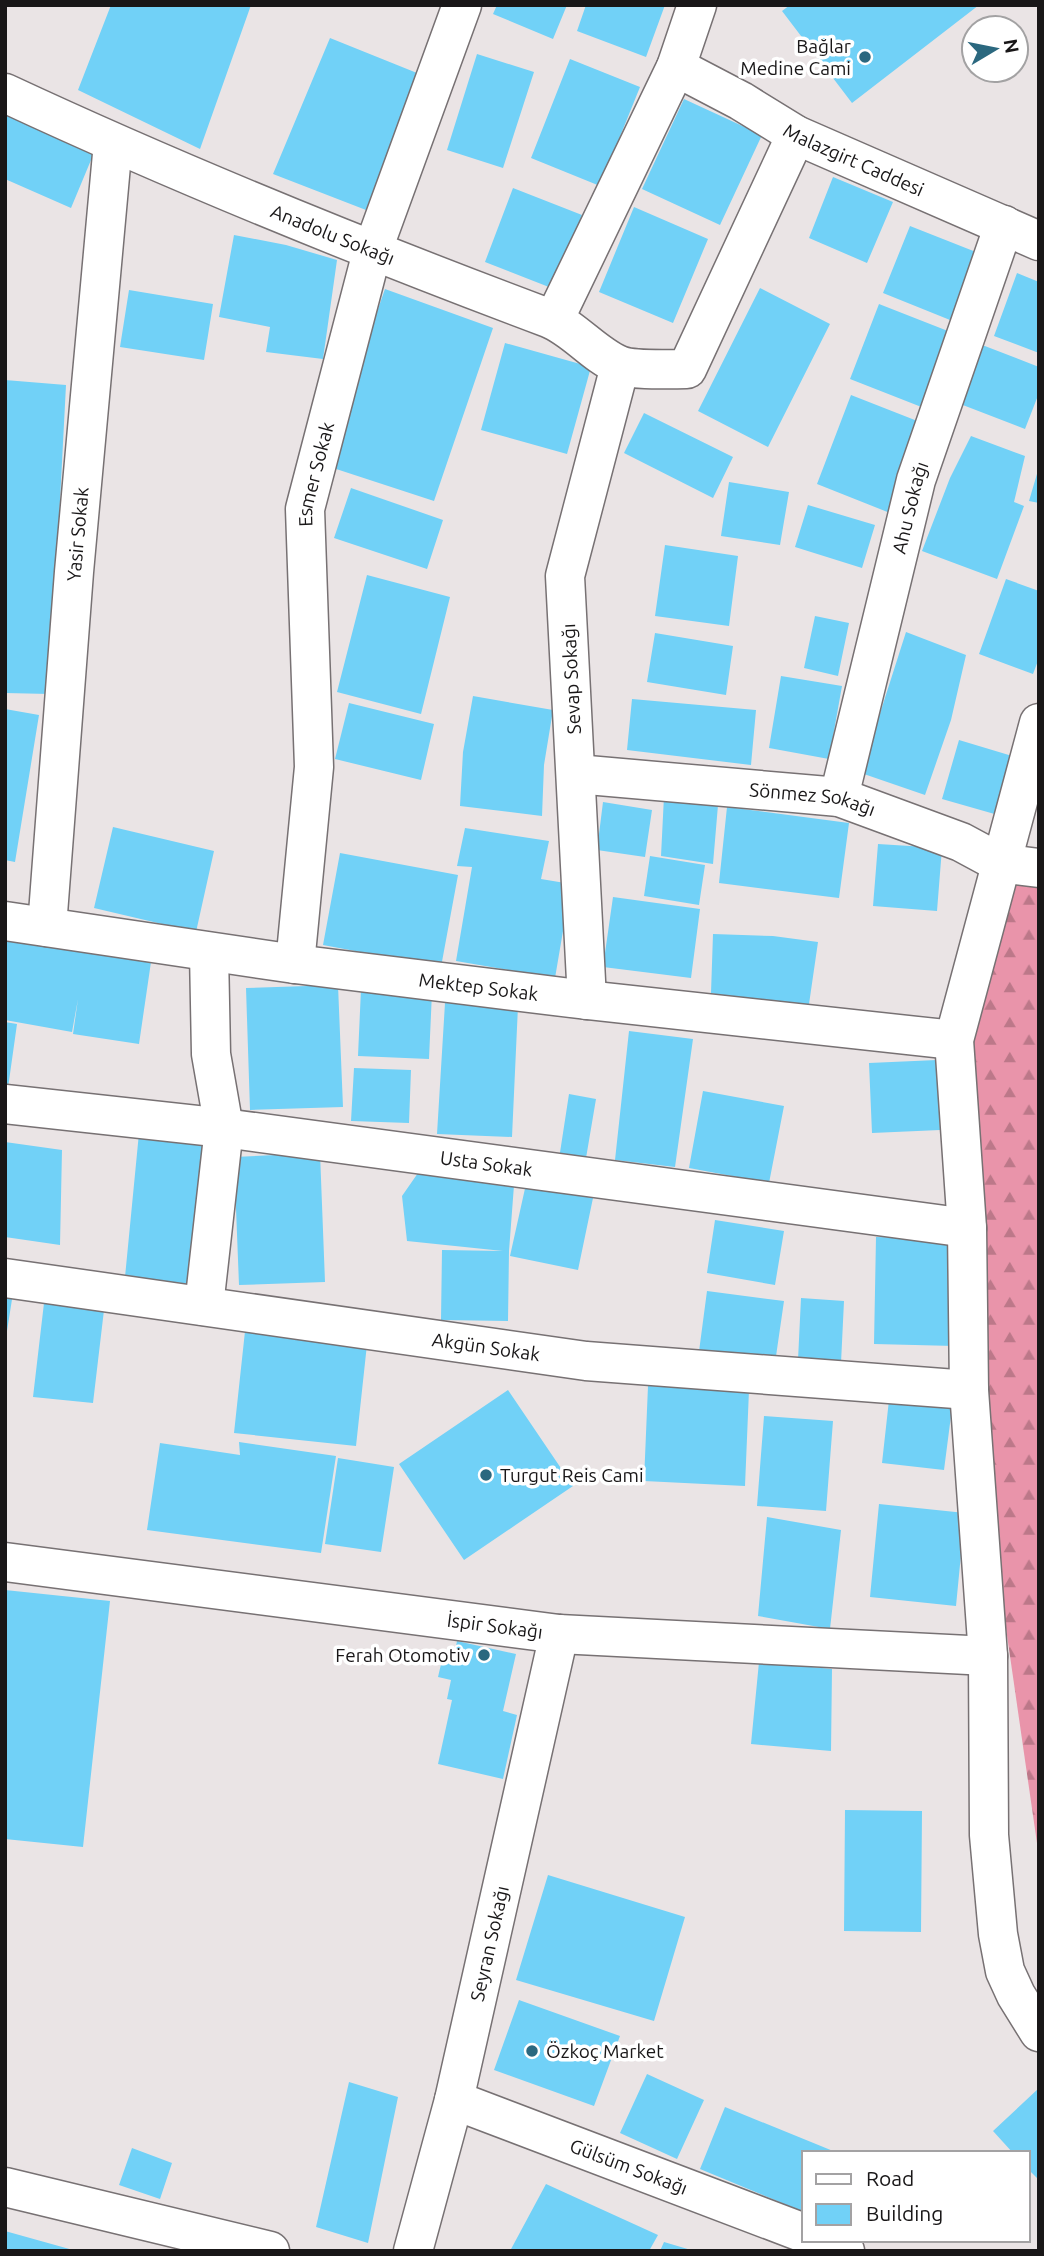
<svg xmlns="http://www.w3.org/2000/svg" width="1044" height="2256" font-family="Ubuntu,sans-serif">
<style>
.forest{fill:url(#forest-firs)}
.building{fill:#71d1f7}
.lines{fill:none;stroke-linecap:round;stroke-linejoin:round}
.minor-casing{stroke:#777173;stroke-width:41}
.minor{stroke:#fff;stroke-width:38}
.poi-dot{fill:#2b687f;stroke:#fff;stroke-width:2.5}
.labels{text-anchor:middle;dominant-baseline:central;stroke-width:7;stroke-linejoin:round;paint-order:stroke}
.poi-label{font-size:19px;fill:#191718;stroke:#fff;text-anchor:end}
.street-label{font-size:19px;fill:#191718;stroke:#fff}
</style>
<defs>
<pattern id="forest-firs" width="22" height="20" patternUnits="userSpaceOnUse" patternTransform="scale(1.75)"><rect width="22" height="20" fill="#e994aa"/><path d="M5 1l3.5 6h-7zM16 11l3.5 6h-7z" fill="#bc7889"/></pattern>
</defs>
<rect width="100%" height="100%" fill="#eae4e5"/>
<!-- forest -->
<path class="forest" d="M1009,877L1039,883V1857L998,1573L966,1079Z"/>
<!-- building -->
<path class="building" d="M111,5H251L200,149L78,90Z
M497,5H567L553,39L493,14Z
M586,5H665L646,57L577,31Z
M790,5H979L852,103L782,11Z
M330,38L417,73L366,210L273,174Z
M477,54L534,72L503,168L447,150Z
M570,59L640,87L600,186L531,158Z
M684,99L762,135L720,225L642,189Z
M5,112L96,148L71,208L5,179Z
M833,177L893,202L867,263L809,238Z
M513,188L582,215L554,289L485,262Z
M634,207L708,239L673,323L599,292Z
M910,226L981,254L955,322L883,293Z
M234,235L286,245L337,260L323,359L266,352L270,327L219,317Z
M1017,273L1039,282V353L994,336Z
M760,288L830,324L768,447L698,411Z
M385,289L493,328L434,501L327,466L354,378Z
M129,290L213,304L204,360L120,347Z
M879,304L953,333L924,408L850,379Z
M505,343L591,367L567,454L481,430Z
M977,343L1039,367V393L1025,429L955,402Z
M5,380L66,385L50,694L5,693Z
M851,395L925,424L890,513L817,484Z
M644,413L733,457L713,498L624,453Z
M971,436L1025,456L1014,502L1024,506L997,579L922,551L950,478Z
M1039,467V503L1029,501Z
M729,482L789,492L780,545L721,536Z
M351,488L443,520L427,569L334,538Z
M808,505L875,525L862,568L795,547Z
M665,545L738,556L729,626L655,616Z
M367,575L450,597L421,714L337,692Z
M1006,579L1039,591V658L1033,674L979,654Z
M815,616L849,623L838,676L804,668Z
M906,632L966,655L951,720L925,795L861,773Z
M655,633L733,646L726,695L647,682Z
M781,676L842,686L829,759L769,748Z
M473,696L553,710L544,765L542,816L460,806L463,752Z
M632,699L756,710L751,765L627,750Z
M349,703L434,724L421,780L335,759Z
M5,709L39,715L15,862L5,860Z
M959,740L1022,759L1005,817L942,799Z
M664,796L718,805L713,864L661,856Z
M603,802L652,810L645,857L597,850Z
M727,807L849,823L839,898L719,883Z
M113,827L214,851L196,932L94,908Z
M465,828L549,841L541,879L571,884L555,978L456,961L472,867L457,866Z
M878,844L942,848L937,911L873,906Z
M340,853L458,875L441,967L323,945Z
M650,856L705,865L699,905L644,896Z
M613,897L700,909L691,978L603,967Z
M713,934L773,936L818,942L808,1011L763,1004L711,993Z
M5,938L151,962L139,1044L73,1034L78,999L72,1032L5,1020Z
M338,985L343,1107L250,1110L246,988Z
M361,989L432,992L429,1059L358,1056Z
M445,1003L518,1006L512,1137L437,1134Z
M5,1022L17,1024L7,1095H5Z
M629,1031L693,1039L675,1167L615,1160Z
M937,1060L940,1130L872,1133L869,1063Z
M354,1068L411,1070L409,1123L351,1121Z
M703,1091L784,1106L769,1183L689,1168Z
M569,1094L596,1099L585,1164L559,1159Z
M139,1133L215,1141L201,1285L125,1277Z
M5,1142L62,1150L60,1245L5,1237Z
M320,1153L325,1282L239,1285L234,1157Z
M515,1172L509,1251L508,1321L441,1320L442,1250L503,1251L407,1241L402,1196L418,1173Z
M526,1184L593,1198L578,1270L510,1256Z
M715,1220L784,1231L775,1285L707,1273Z
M876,1237L958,1239L955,1346L874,1344Z
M707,1291L784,1301L774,1370L698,1359Z
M5,1292L13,1293L7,1331H5Z
M801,1298L844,1301L841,1363L798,1360Z
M44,1303L104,1310L93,1403L33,1397Z
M246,1322L368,1335L356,1446L234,1433Z
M648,1386L749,1390L745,1486L644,1481Z
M508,1390L573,1486L464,1560L399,1464Z
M889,1400L952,1408L944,1470L882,1463Z
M764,1416L833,1421L826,1511L757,1506Z
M239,1442L336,1456L321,1553L147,1530L160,1443L240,1455Z
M338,1458L394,1467L381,1552L325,1544Z
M879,1504L965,1513L956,1606L870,1597Z
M767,1517L841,1530L830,1629L758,1616Z
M5,1590L110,1601L83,1847L5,1839Z
M457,1641L516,1654L503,1711L517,1715L503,1779L438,1764L452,1700L447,1699L451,1680L438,1677L442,1660L453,1662Z
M759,1662L832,1669L831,1751L751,1744Z
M845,1810L922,1811L921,1932L844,1931Z
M548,1875L685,1917L654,2021L516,1980Z
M519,2000L620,2036L594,2106L494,2070Z
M647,2074L704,2100L677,2159L620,2133Z
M349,2082L398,2097L368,2243L316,2227Z
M1039,2088V2180L1028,2169V2153H1013L993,2131Z
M725,2107L838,2153H804V2212L700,2169Z
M132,2148L172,2163L160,2199L119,2185Z
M546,2184L658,2235L649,2251H510Z
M5,2231L73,2250V2251H5Z
M664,2242L691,2250L690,2251H660Z"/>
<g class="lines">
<defs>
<g id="minor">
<path id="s1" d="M676,67L741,101L796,135L1039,241"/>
<path id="s2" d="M5,93C183,176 364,249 548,318C574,328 593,354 619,365C633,371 671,369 687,369L796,135"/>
<path d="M554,320L676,67L697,5"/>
<path d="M1039,723L954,1040L967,1228L969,1390L988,1656L989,1835L998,1934L1005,1971L1016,1995L1039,2032"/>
<path id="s3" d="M576,774L839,797L961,842L1000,863L1039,868"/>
<path id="s4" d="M839,797L916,480L1004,225"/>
<path id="s5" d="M5,921L295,964L587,1000L954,1040"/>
<path id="s6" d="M47,927L74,572L113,143"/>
<path id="s7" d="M295,964L314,767L305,509L372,252L462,5"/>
<path d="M587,1000L565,576L620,366"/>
<path id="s8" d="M5,1104L224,1128L967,1228"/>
<path id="s9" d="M5,1278L586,1361L969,1390"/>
<path d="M204,1306L224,1128L211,1054L209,952"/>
<path id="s10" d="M5,1562L559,1634L988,1656"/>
<path id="s11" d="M454,2100L804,2233"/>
<path d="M5,2187L270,2251"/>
<path d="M823,2240L845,2251"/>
<path id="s12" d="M413,2251L454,2100L559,1634"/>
</g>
</defs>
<!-- minor casing -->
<use href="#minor" class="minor-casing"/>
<!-- minor -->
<use href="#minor" class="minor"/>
</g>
<!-- markers -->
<g class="poi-dot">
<circle cx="865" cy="57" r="7"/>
<circle cx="486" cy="1475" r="7"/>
<circle cx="484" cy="1655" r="7"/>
<circle cx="532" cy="2051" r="7"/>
</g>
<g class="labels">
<!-- poi labels -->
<g class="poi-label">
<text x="851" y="46">Bağlar<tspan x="851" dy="22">Medine Cami</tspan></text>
<text x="500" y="1475" text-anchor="start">Turgut Reis Cami</text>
<text x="470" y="1655">Ferah Otomotiv</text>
<text x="546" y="2051" text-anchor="start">Özkoç Market</text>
</g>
<!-- street labels -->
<g class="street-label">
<text stroke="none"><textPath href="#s1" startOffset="201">Malazgirt Caddesi</textPath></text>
<text stroke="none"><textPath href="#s2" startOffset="357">Anadolu Sokağı</textPath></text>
<text stroke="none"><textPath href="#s7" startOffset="492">Esmer Sokak</textPath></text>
<text stroke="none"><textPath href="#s4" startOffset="298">Ahu Sokağı</textPath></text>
<text stroke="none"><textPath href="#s6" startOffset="394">Yasir Sokak</textPath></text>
<text transform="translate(571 679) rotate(-93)">Sevap Sokağı</text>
<text stroke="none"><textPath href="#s3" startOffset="238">Sönmez Sokağı</textPath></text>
<text stroke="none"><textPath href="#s5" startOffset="478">Mektep Sokak</textPath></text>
<text stroke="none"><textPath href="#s8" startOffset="485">Usta Sokak</textPath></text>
<text stroke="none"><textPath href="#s9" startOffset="486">Akgün Sokak</textPath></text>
<text stroke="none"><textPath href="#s10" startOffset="494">İspir Sokağı</textPath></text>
<text stroke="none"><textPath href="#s12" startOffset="317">Seyran Sokağı</textPath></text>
<text stroke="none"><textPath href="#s11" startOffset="187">Gülsüm Sokağı</textPath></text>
</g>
</g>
<!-- border -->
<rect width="1044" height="2256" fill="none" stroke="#191718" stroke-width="14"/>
<!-- legend -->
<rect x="802" y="2151" width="228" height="91" fill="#ffffff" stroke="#a3a2a3" stroke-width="2"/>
<rect x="816" y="2174" width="35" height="10" fill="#ffffff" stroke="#a3a2a3" stroke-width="2"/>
<text x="866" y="2186" font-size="21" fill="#191718">Road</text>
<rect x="816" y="2204" width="35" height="21" fill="#71d1f7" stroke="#a3a2a3" stroke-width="2"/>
<text x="866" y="2221" font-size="21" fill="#191718">Building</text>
<!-- north arrow -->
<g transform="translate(995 49) rotate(80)"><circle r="33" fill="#ffffff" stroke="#a3a2a3" stroke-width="2"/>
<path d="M0-5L12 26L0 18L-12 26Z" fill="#2b687f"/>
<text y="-10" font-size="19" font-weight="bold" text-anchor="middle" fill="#191718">N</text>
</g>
</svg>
